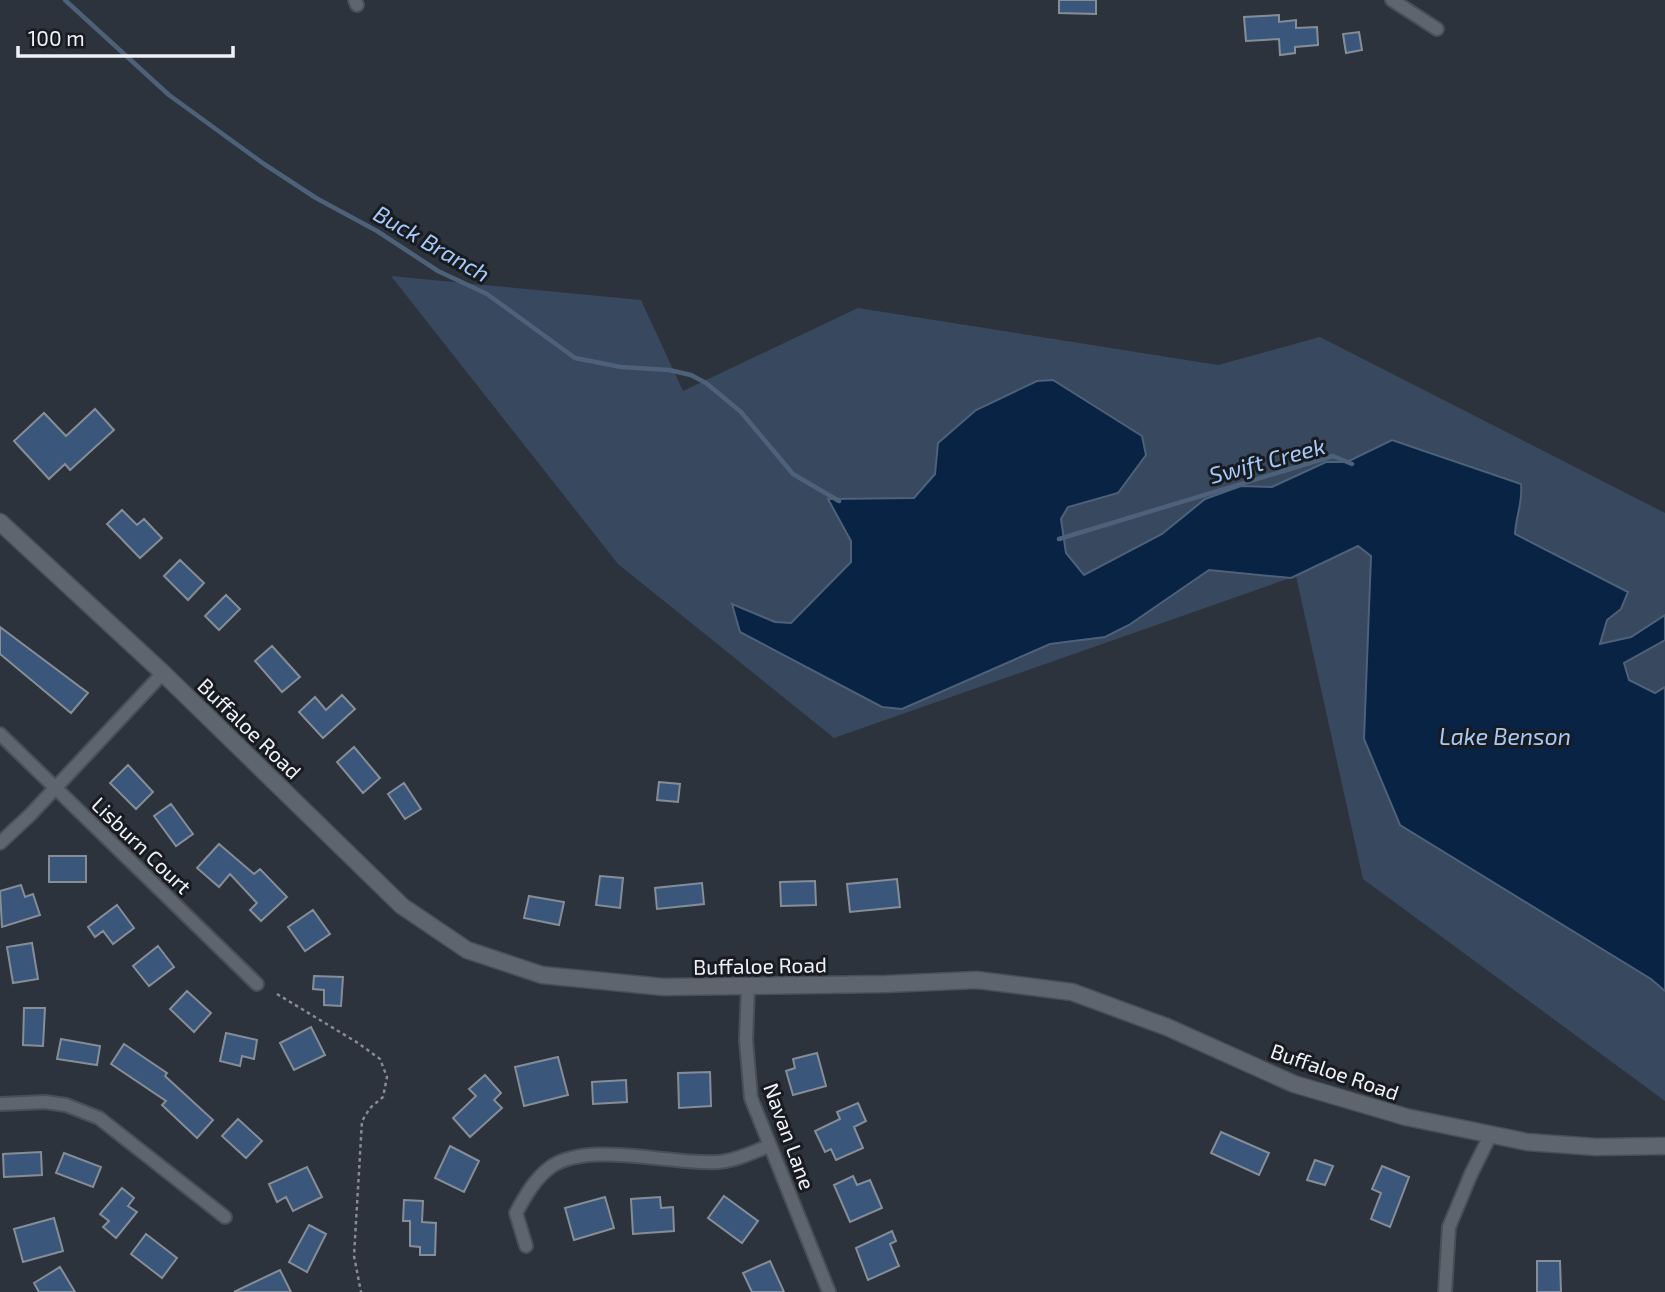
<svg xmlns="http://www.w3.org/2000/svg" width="1665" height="1292" font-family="'Exo 2',sans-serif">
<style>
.green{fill:#38485e}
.water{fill:#092344;stroke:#4e617a;stroke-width:2}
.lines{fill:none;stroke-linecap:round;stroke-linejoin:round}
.stream{stroke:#4e617a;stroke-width:4.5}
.building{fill:#3a567b;stroke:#858d97;stroke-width:2}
.minor-casing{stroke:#494f56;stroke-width:16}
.tertiary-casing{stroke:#494f56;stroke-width:19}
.path{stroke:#878c93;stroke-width:2.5;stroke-dasharray:3.5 3.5;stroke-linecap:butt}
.minor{stroke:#5e656e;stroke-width:12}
.tertiary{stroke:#5e656e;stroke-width:16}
.labels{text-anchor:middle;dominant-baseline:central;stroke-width:6;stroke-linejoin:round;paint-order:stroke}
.street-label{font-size:21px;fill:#eff3f9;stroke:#181b1f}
.water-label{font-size:23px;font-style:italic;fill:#a5cafb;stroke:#181b1f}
</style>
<rect width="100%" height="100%" fill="#2d333c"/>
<!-- green -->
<path class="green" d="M391,276L641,300L683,391L858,308L1218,365L1320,337L1665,513V1101L1363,879L1296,576L834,738L618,564Z"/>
<!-- water -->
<path class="water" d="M1053,380L1142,436L1146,455L1118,493L1068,507L1061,519L1066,553L1084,575L1162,534L1205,499L1241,486L1272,487L1326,462H1347L1392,440L1521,484C1523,504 1516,514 1515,534L1628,592L1621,609L1607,620L1600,644L1631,637L1665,615V640L1624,663L1629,680L1655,693L1665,687V991L1651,979L1400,825L1364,739L1371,556L1358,546L1291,578L1209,570L1129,625L1105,637L1050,644L902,709L882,707L740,632L732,604L775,622L791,623L851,562V541L828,499L914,498L935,474L938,443L976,410L1037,381Z"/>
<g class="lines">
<!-- stream -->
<path class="stream" d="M65,0L169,95L264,164L316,198L377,231L438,271L487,294L575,358L621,367L669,370L691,375L706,383L741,412L793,474L839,501
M1059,539L1333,456L1352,464"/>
</g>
<!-- building -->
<path class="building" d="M1059,0H1096V14L1059,13Z
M1279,15V22L1296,20V28L1317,27L1318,45L1295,47V53L1280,55L1279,39L1246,41L1244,17Z
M1359,32L1362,50L1346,53L1343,34Z
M95,409L114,430L70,470L65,464L49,479L14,441L44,413L66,436Z
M122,510L137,525L144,519L162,538L140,558L107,524Z
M180,560L204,583L188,600L164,576Z
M226,595L240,609L219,630L205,616Z
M0,627L88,693L71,713L0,654Z
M272,646L300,677L282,692L255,661Z
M342,695L355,709L323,738L299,712L315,697L326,710Z
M354,747L380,778L363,793L337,762Z
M128,765L153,792L136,809L110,783Z
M659,782L680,784L678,802L657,800Z
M404,783L421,809L405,819L388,794Z
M171,804L193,834L176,846L154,816Z
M219,844L254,874L260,869L287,897L261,921L250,910L257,903L230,874L219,887L197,868Z
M49,856H86V882H49Z
M600,876L623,878L620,908L596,905Z
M897,879L900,907L850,912L847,884Z
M815,881L816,905L781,906L780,882Z
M702,883L704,904L657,909L655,888Z
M21,885L25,897L33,894L40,915L2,927L0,891Z
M529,896L564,902L559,925L524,918Z
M117,905L134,928L113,944L103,931L95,937L88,927Z
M313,910L330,934L305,951L288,927Z
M32,943L38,979L13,983L7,947Z
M158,946L174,967L149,986L133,966Z
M314,976L343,977L341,1006L324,1005V990L313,989Z
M187,991L211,1013L194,1032L170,1009Z
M24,1008H45L43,1046L23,1045Z
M311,1027L325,1055L294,1070L280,1043Z
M226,1033L257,1040L254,1059L242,1056L240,1066L220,1061Z
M61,1039L100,1046L97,1065L57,1059Z
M124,1044L167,1073L165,1076L213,1120L197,1138L162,1105L166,1101L111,1064Z
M817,1053L826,1086L793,1095L786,1071L795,1068L793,1059Z
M558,1057L568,1095L524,1106L515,1067Z
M710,1072L711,1106L679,1108L678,1073Z
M485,1075L501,1093L494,1100L502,1108L470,1137L453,1118L476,1096L469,1089Z
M626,1080L627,1102L593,1104L592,1082Z
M858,1103L866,1121L854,1127L863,1148L836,1160L831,1149L825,1152L815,1131L840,1119L837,1112Z
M238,1119L262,1141L246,1158L222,1136Z
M1221,1132L1269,1153L1259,1175L1211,1153Z
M450,1146L479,1161L464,1192L435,1178Z
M41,1152L42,1175L4,1177L3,1154Z
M64,1153L101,1167L93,1187L56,1173Z
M1315,1160L1333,1166L1325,1185L1307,1180Z
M1382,1166L1409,1177L1390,1227L1371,1219L1381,1193L1372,1189Z
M307,1167L322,1197L293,1211L286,1197L277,1202L269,1184Z
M853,1176L857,1185L870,1180L882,1208L850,1222L834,1185Z
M122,1188L134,1198L128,1206L137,1212L116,1238L103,1227L109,1221L100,1214Z
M724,1196L758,1221L742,1243L708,1218Z
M605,1197L614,1228L574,1240L565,1208Z
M660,1197L661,1208L673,1207L674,1231L633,1234L631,1199Z
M404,1200L423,1201L422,1222L436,1223L435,1255H420V1247L410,1246V1221H403Z
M54,1218L63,1251L23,1262L14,1229Z
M309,1225L326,1234L307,1272L289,1262Z
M892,1231L896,1241L890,1244L899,1266L868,1280L856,1248Z
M146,1234L177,1258L162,1278L131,1254Z
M770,1261L784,1292H752L743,1273Z
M1537,1261H1560L1561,1292H1537Z
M60,1267L75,1292H39L34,1283Z
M280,1270L291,1292H234Z"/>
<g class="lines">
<defs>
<path id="minor" d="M355,0L357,5
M1392,0L1437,29
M0,734L257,984
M0,843L30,815L163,673
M748,986L746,1040L751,1098L829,1292
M0,1104L45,1102L66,1105L99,1118L225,1217
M526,1246L516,1213C525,1196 536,1177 552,1166C591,1141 671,1165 718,1162C735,1161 753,1152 769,1146
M1445,1292L1449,1227L1471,1174L1491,1134"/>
<path id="tertiary" d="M0,522L163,673L402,906L467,950L542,975L663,987L886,984L977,980L1072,992L1167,1027L1294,1084L1406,1117L1527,1142L1596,1147L1665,1146"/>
</defs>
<!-- minor casing -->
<use href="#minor" class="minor-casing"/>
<!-- tertiary casing -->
<use href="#tertiary" class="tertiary-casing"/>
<!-- path -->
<path class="path" d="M277,994L358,1043L380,1059L387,1077L383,1097L370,1108L362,1121L354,1256L361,1292"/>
<!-- minor -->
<use href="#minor" class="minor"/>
<!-- tertiary -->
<use href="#tertiary" class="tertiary"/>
</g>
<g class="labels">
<!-- street labels -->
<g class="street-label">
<text transform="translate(250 728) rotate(44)">Buffaloe Road</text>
<text transform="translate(142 845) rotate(44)">Lisburn Court</text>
<text transform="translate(760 965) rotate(-1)">Buffaloe Road</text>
<text transform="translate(1335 1071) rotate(19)">Buffaloe Road</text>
<text transform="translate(790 1136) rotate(70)">Navan Lane</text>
</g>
<!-- water labels -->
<g class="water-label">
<text transform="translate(432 243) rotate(30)">Buck Branch</text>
<text transform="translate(1267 460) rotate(-15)">Swift Creek</text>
<text x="1505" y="736">Lake Benson</text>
</g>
</g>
<!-- scale -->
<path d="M18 46v10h215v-10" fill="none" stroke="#eff3f9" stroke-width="3.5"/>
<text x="28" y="46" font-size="21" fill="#eff3f9" stroke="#181b1f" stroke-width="5" paint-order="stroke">100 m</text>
</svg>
